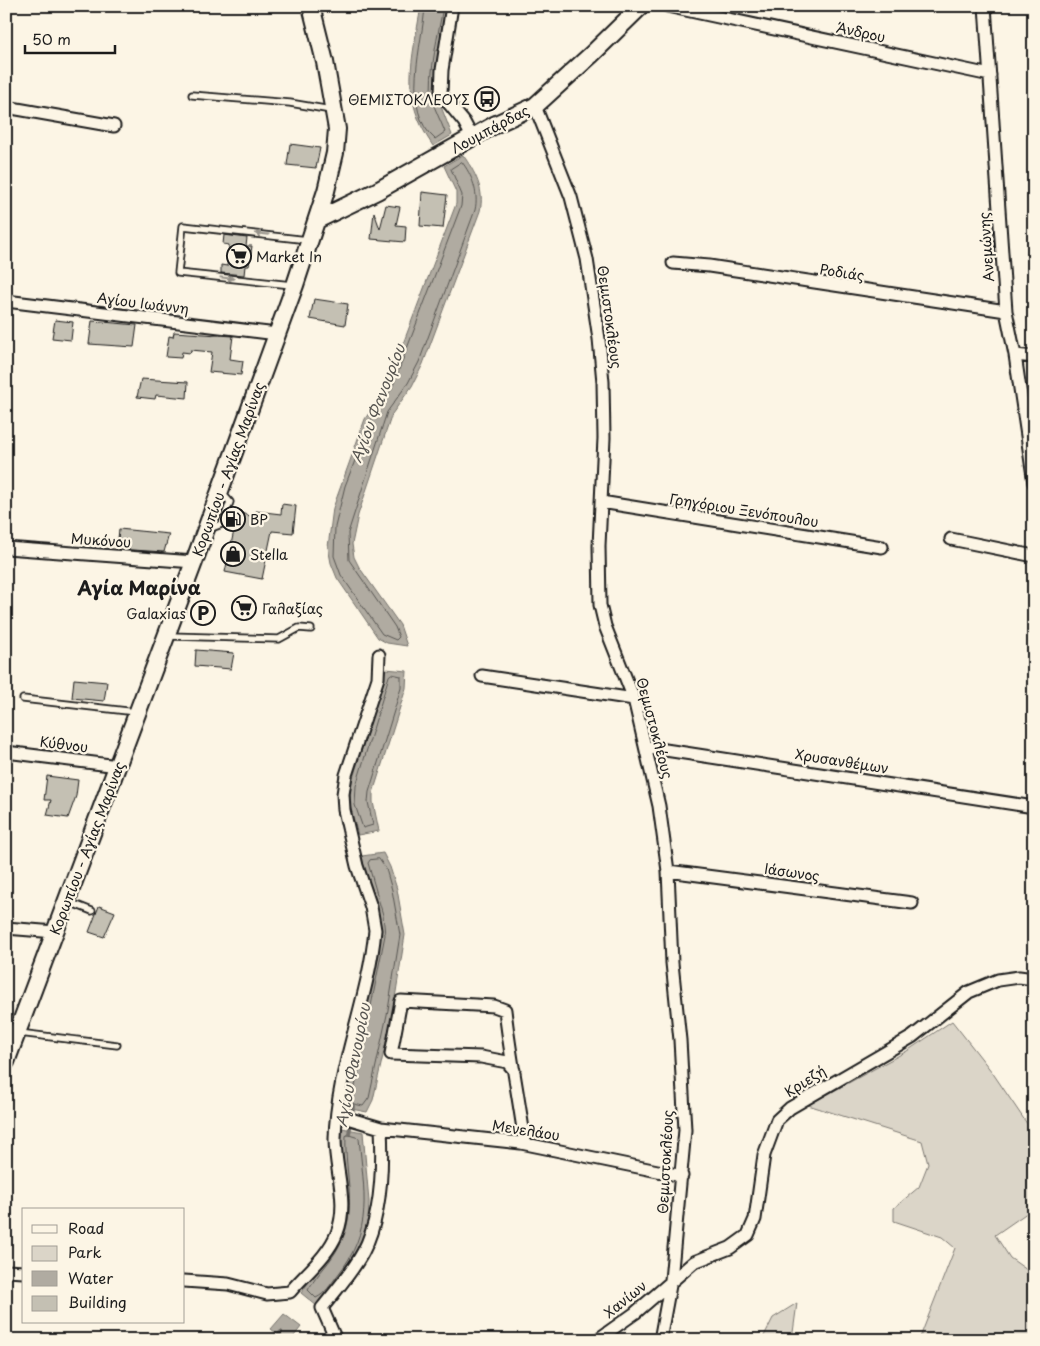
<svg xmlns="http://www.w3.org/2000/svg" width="1040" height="1346" font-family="'Playpen Sans',sans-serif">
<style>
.green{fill:#dbd5c8;stroke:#7c7872}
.water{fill:#b0aba1;stroke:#75726c}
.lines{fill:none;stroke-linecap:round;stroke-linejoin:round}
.shore{stroke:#575551;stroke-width:1}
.stream{stroke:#75726c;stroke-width:4}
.building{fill:#c4c0b3;stroke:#1c1c1c}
.service-casing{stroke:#1c1c1c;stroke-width:9}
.minor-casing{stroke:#1c1c1c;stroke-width:15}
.secondary-casing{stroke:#1c1c1c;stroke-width:20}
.service{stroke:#fcf5e5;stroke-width:5.5}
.minor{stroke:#fcf5e5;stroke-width:11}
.secondary{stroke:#fcf5e5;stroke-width:16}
.oneway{fill:#97938b}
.labels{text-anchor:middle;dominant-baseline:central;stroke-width:4.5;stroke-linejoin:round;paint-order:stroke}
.street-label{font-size:14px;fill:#1c1c1c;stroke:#fcf5e5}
.poi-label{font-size:14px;fill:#1c1c1c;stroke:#fcf5e5;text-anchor:start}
.water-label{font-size:15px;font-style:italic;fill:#575551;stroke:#fcf5e5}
.district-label{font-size:19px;font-weight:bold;fill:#1c1c1c;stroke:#fcf5e5}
</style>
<rect width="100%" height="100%" fill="#fcf5e5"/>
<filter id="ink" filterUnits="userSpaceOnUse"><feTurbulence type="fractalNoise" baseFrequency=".02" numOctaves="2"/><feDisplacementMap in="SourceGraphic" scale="10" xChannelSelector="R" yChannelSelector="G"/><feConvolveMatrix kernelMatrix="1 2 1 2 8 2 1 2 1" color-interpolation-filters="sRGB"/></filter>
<g filter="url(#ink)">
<!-- green -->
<path class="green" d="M952,1021L992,1072L1034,1134V1208L995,1235L1010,1258L1034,1275V1340H919L955,1248L942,1237L894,1221V1208L919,1187L928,1164L922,1141L808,1105L907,1051Z
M797,1303L792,1340H762L773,1318Z"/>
<!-- water -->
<path class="water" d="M421,6H448L437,96L452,135L433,146C399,96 412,62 421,6Z
M463,155C475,172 485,190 480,211L423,364L412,386L392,414L358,515L352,544L354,557L359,567L400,625L407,646L387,643L378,638L337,578L331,563L328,547L333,508L365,419L387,386L456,204V192L444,166Z
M386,669L407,671L406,688L373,793V802L379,831L358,835L350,805L351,785Z
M383,853L390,867L397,889L405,935L393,1011L373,1100L367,1112L346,1108L348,1091L378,947L362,856Z
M342,1128L363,1132L369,1201L368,1223L363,1243L327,1297L317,1306L301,1293L335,1245Z
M284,1314L301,1327L291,1340H285L271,1329Z"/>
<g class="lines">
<!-- shore -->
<path class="shore" d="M425,6C423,43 400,110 435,139L445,132C441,121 435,111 432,99C428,73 439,33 443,6
M462,162C472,175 479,193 475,210L419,362L408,383L387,412L348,533L349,560L395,627L399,637L396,640L382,634L341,575L334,556L335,527L345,486L370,422L392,388L461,206L462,195L451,169Z
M392,674L401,676V688L369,792L368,802L373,825L363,828L355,805L356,786L389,676Z
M379,859L386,869L392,890L400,935L388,1010L369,1098L363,1106L354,1104L352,1102L385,935L383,915L368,863L370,860Z
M349,1135L359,1138C364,1193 374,1230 337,1276C331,1284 325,1294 316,1298L308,1290C317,1274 331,1262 339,1246C359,1210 344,1174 346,1136Z"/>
<!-- stream -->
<path class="stream" d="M349,1134L353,1106
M275,1340L281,1332"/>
</g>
<!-- building -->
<path class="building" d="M290,144L320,148L316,168L287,165Z
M422,192L447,195L443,228L420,226Z
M386,205L400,207L396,225L406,226L405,242L371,239L374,212L380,229Z
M224,235L247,238L246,246H252L249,266H245L244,275L221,273V265L227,266L229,245L223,244Z
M314,299L348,304L345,325L310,319Z
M55,320L73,322L71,340L52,338Z
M92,321L137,325L134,347L89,344Z
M174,332L233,336L230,359L243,361L241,375L209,372L212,352L191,350L190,353L182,352L181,358L166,357L169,336L173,337Z
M141,379L188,382L187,398L156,395L155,399L137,397Z
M282,504L296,506L293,533L272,531L262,579L225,572L235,526L227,523L232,510L256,518V511L281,514Z
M119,529L169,534L164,552L117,549Z
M196,650L234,653L231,669L195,666Z
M74,679L107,682L104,701L72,698Z
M47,776L78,780L76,796L68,818L47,815L51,800H44Z
M99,906L115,912L104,937L89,932Z"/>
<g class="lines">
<defs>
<path id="service" d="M192,95L290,103L331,110
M292,285L178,273L183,226L308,240
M209,529L222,524L230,502L222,493
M169,636L279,639L299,628L311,629
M23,699L136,712
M69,902L92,911
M19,1033L117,1045"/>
<path id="minor" d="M452,6L442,70L441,94L464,122L472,137
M667,6L990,75
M985,6L1006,311L1015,355L1034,483
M535,106L571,197L587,259L599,339L603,382L604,438L599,546L600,605L605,626L634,699L659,806L668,871L672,963L680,1040L685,1130L671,1280L660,1340
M6,107L114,126
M673,263L709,266L1006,311
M6,301L277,334
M1015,355L1034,357
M601,502L882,547
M951,539L1034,556
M6,548L194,562
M482,676L634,699
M646,747L1034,807
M6,752L118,766
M668,871L912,903
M6,928L55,932
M514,1070L507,1062L481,1057L391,1054L401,1001L494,1006L505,1010C510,1055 519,1099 525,1143
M337,1115L381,1128L521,1143L682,1176
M6,1271L24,1272
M184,1281L228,1284L267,1294L290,1292C305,1274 328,1256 337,1233C349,1202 335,1171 335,1139C336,1070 369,999 375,930L371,907L357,866L344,810L343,794L346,775L378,678L379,655
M336,1340L322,1308C336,1290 352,1273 363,1252C382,1216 383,1167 381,1128
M597,1340L635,1313L694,1262L730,1248L748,1235L755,1219L764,1155L777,1120L790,1108L912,1037L969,992L998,980L1019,977L1034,979"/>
<path id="secondary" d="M317,220L377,191L496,124L535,106L592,54L641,6
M6,1062L194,562L295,285L326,191L335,153L337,129L325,62L311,6"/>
</defs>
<!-- service casing -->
<use href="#service" class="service-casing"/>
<!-- minor casing -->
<use href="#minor" class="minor-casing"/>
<!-- secondary casing -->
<use href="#secondary" class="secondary-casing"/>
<!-- service -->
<use href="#service" class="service"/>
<!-- minor -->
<use href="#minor" class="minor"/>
<!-- secondary -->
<use href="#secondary" class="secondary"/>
</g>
<!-- one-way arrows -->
<defs><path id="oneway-solid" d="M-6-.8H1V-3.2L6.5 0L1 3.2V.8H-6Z" transform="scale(1.25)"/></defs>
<g class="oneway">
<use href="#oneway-solid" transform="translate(262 234) rotate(-174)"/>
<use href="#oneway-solid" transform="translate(227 278) rotate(6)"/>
</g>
</g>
<!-- icons -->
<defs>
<symbol id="bus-ring" viewBox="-11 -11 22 22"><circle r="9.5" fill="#fcf5e5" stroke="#1c1c1c" stroke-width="1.5"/><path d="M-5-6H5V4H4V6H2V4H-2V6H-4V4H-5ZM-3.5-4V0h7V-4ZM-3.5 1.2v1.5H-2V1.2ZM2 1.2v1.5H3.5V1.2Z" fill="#1c1c1c"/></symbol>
<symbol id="supermarket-ring" viewBox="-11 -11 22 22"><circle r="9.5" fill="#fcf5e5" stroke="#1c1c1c" stroke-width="1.5"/><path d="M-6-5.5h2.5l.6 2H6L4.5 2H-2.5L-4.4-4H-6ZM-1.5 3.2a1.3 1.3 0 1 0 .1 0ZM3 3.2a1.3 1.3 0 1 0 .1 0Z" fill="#1c1c1c"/></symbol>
<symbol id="fuel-ring" viewBox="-11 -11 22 22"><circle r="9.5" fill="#fcf5e5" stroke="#1c1c1c" stroke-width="1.5"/><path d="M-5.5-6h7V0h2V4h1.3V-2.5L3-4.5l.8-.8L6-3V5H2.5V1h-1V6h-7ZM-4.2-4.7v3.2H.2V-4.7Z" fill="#1c1c1c"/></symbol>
<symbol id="shop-ring" viewBox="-11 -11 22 22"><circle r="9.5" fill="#fcf5e5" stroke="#1c1c1c" stroke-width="1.5"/><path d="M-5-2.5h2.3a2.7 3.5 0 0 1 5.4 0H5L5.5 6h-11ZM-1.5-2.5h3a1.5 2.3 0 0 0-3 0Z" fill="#1c1c1c"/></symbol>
<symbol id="parking-ring" viewBox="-11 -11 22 22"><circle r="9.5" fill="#fcf5e5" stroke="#1c1c1c" stroke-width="1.5"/><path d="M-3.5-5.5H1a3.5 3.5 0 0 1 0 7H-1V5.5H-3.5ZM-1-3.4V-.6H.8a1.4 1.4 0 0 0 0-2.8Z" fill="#1c1c1c"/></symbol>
</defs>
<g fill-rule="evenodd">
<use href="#bus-ring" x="473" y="85" width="28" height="28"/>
<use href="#supermarket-ring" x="225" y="242" width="28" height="28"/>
<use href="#fuel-ring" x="219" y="505" width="28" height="28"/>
<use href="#shop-ring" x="219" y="540" width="28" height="28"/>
<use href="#supermarket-ring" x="230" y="594" width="28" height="28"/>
<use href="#parking-ring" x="189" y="599" width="28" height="28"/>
</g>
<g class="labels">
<!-- street labels -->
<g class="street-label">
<text transform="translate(861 32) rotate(12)">Άνδρου</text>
<text transform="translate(490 129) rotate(-28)">Λουμπάρδας</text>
<text transform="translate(986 247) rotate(-94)">Ανεμώνης</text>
<text transform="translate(842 272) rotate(9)">Ροδιάς</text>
<text transform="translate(143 303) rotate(7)">Αγίου Ιωάννη</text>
<text transform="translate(610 317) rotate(82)">Θεμιστοκλέους</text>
<text transform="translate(228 469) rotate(-70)">Κορωπίου - Αγίας Μαρίνας</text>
<text transform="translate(744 510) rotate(9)">Γρηγόριου Ξενόπουλου</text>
<text transform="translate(101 540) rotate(4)">Μυκόνου</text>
<text transform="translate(655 728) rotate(75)">Θεμιστοκλέους</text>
<text transform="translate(64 744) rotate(7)">Κύθνου</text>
<text transform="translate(842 761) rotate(9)">Χρυσανθέμων</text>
<text transform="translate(87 848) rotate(-69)">Κορωπίου - Αγίας Μαρίνας</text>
<text transform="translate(792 872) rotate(8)">Ιάσωνος</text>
<text transform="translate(805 1081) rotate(-32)">Κριεζή</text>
<text transform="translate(526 1130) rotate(9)">Μενελάου</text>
<text transform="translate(665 1162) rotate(-87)">Θεμιστοκλέους</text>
<text transform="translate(625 1299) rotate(-39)">Χανίων</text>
</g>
<!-- poi labels -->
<g class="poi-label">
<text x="470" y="99" text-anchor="end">ΘΕΜΙΣΤΟΚΛΕΟΥΣ</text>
<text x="256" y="256">Market In</text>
<text x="250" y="519">BP</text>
<text x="250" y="554">Stella</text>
<text x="262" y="608">Γαλαξίας</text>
<text x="186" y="613" text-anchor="end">Galaxias</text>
</g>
<!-- water labels -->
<g class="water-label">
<text transform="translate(377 403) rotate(-69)">Αγίου Φανουρίου</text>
<text transform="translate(352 1065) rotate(-79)">Αγίου Φανουρίου</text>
</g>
<!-- district labels -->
<g class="district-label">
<text x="139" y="587">Αγία Μαρίνα</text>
</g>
</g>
<!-- margin -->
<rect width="1040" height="1346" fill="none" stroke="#fcf5e5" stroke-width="25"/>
<rect x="12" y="12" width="1015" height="1321" fill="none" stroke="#1c1c1c" stroke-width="2" filter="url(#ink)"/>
<!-- legend -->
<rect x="22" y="1208" width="162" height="115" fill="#fcf5e5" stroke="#a29e95"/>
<rect x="32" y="1225" width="25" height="8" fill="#fcf5e5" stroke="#a29e95"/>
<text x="68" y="1234" font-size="15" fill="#1c1c1c">Road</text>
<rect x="32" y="1246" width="25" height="15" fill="#dbd5c8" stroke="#a29e95"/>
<text x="68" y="1258" font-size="15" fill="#1c1c1c">Park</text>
<rect x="32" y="1271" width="25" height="15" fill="#b0aba1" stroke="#a29e95"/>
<text x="68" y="1284" font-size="15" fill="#1c1c1c">Water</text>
<rect x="32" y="1296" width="25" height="15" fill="#c4c0b3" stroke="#a29e95"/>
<text x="68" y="1308" font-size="15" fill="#1c1c1c">Building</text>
<!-- scale -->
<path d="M25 45v8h90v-8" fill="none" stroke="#1c1c1c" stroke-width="2.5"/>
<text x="32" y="45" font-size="15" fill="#1c1c1c" stroke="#fcf5e5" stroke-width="4" paint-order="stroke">50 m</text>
</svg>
